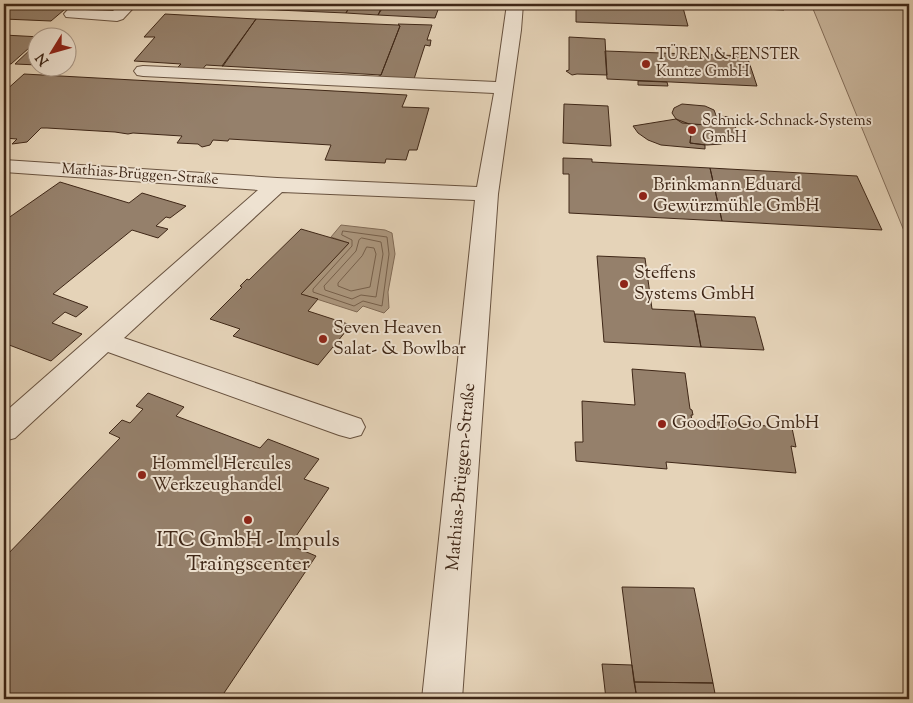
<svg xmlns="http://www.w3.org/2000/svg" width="913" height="703" font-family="'Sorts Mill Goudy',serif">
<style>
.green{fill:#c9b69d;stroke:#846e5a}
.water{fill:#ad9981;stroke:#816b57}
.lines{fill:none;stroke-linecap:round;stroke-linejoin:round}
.shore{stroke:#76604c;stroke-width:1}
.building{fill:#95806b;stroke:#3f2717}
.minor-casing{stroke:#68523f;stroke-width:2}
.minor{fill:#eee2d1;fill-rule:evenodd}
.poi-dot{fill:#8f2418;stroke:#eee2d1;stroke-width:2}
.labels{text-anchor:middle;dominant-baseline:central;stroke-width:4;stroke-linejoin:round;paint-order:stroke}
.far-poi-label{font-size:15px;fill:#3f2717;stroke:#eee2d1;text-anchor:start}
.far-street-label{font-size:15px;fill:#3f2717;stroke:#eee2d1}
.poi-label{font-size:18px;fill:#3f2717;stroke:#eee2d1;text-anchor:start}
.street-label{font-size:18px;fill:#3f2717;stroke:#eee2d1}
.near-poi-label{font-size:21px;fill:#3f2717;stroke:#eee2d1}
</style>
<rect width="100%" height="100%" fill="#e5d3b8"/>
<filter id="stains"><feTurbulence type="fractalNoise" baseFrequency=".004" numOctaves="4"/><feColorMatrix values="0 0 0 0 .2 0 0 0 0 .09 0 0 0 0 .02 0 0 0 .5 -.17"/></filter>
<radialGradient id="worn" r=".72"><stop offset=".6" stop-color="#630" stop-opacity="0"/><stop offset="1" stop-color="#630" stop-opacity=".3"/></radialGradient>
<!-- green -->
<path class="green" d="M811,4H909V243Z"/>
<!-- water -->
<path class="water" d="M341,225L385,230L392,233L395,254L388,292L389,308L384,313L363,306L357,312L301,294L349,243L331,237Z"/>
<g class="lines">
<!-- shore -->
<path class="shore" d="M343,231L387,237L389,254L382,306L363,301L354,306L313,292V289L352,246V240L342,235Z
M362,238L381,242L383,254L376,297L361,295L352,299L325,290L324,286L356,251L359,240Z
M367,247L374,248L376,254L370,287L351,291L338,286V283L362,256Z"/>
</g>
<!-- building -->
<path class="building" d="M4,4H71L51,21L4,19Z
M258,4H351L346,13L254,9Z
M351,4H385L378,15L346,13Z
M383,4H384L439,7L435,18L378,15Z
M576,4H682L688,26L576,22Z
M723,4H781L784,10L724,7Z
M165,14L256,19L223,66L206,65L201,71L175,70L181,64L134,61L155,37H144Z
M256,19L398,25L400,26L381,75L222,66Z
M398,24L432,25L427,40H431L430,46L425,45L414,79L377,77L381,75L400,26Z
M4,35L41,37L38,38V40L11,64L4,63Z
M569,37L605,39L607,75L577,74L572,75L566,71L569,70Z
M33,47H38V65L15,64Z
M605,51L747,56L757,86L607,79Z
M24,74L407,95L402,107L429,108L417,150H409L406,160L386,159L385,163L325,160L331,145L229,139L228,141L213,140L210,145L202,147L198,144L177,143L182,136L133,133L128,134L115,132L47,128H41L27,142L12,144L17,139L4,138V117L9,112L4,111V92Z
M638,81L667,82L668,86L638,85Z
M564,104L608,106L611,146L563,143Z
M682,104L705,106L714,110L717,118L714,122L706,125L682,123L676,119L672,113L674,108Z
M717,116L733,117L737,133L732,139L721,144L707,145L690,143L692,125L710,124L715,121Z
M676,119L692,125L690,143L705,145V149L661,145L648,140L638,133L633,126Z
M563,158L592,159V162L710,168L722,221L569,213V174H563Z
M710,168L857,176L882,230L722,221Z
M60,182L129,203L142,193L186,206L170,218L166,217L156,226L168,229L158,238L132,230L53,294L88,307L76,317L65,312L52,323L82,334L51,361L4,343V221Z
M301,229L349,243L301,294L318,299L308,311L351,325L337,342L341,343L337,348L333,347L318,365L233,336L240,329L210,319L242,287L240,286L247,279L249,280Z
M597,256L645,258L652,309L694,311L701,347L604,342Z
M695,314L755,317L764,350L701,347Z
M632,369L685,373L690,409L692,410L693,415H691L692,420L792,428L796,447L791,446L796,473L666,462L667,469L576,461L575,442H583L582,401L635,405Z
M148,393L184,407L176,416L260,448L268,439L319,459L304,479L329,488L290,545L316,556L220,699H4V558L120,438L109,433L122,420L130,423L143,409L136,406Z
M622,587L694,588L713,683L634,682Z
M602,664L632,665L637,699H606Z
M634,682L713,683L716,699H637Z"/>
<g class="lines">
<defs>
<path id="minor" d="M73,4H90L85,10L113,11L120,4H137L123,19L117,21L66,17L64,14Z
M507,4H523L521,30L498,194L462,699H422L475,200L282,192L124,338L361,419L365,427L361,435L350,438L339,435L108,352L15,438L4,441V413L258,190L4,172V160L277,178L477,187L494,93L143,76L137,75L134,71L137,67L143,66L496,82Z"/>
</defs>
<!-- minor casing -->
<use href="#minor" class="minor-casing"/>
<!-- minor -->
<use href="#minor" class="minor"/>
</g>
<!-- markers -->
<g class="poi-dot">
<circle cx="646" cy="64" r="5"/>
<circle cx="692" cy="130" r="5"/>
<circle cx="643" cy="196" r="5"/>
<circle cx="624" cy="284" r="5"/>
<circle cx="323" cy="339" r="5"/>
<circle cx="662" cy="424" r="5"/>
<circle cx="142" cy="475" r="5"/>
<circle cx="248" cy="520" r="5"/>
</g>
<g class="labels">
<!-- far-poi labels -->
<g class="far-poi-label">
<text x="656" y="55">TÜREN &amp; FENSTER<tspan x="656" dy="17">Kuntze GmbH</tspan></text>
<text x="702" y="121">Schnick-Schnack-Systems<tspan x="702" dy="17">GmbH</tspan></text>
</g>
<!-- far-street labels -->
<g class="far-street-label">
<text transform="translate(140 175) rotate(4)">Mathias-Brüggen-Straße</text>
</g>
<!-- poi labels -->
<g class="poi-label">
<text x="653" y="186">Brinkmann Eduard<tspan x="653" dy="21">Gewürzmühle GmbH</tspan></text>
<text x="634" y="274">Steffens<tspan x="634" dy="21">Systems GmbH</tspan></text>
<text x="333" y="329">Seven Heaven<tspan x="333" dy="21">Salat- &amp; Bowlbar</tspan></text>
<text x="672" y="424">GoodToGo GmbH</text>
<text x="152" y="465">Hommel Hercules<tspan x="152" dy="21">Werkzeughandel</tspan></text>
</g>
<!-- street labels -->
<g class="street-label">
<text transform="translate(462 477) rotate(-85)">Mathias-Brüggen-Straße</text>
</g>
<!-- near-poi labels -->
<g class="near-poi-label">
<text x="248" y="541">ITC GmbH - Impuls<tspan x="248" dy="24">Traingscenter</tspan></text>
</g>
</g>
<!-- margin -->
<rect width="913" height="703" fill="none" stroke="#e5d3b8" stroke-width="20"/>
<rect x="5" y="5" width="903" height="693" fill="none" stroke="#3f2717" stroke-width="2.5"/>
<rect x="10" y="10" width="893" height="683" fill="none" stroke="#3f2717"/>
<!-- north arrow -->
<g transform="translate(52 52) rotate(233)"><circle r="24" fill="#eee2d1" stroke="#a89787"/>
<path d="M0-4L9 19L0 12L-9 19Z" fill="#8f2418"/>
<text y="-8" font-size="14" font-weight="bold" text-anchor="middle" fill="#3f2717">N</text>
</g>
<rect width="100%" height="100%" filter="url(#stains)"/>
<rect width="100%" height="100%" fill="url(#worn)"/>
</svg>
